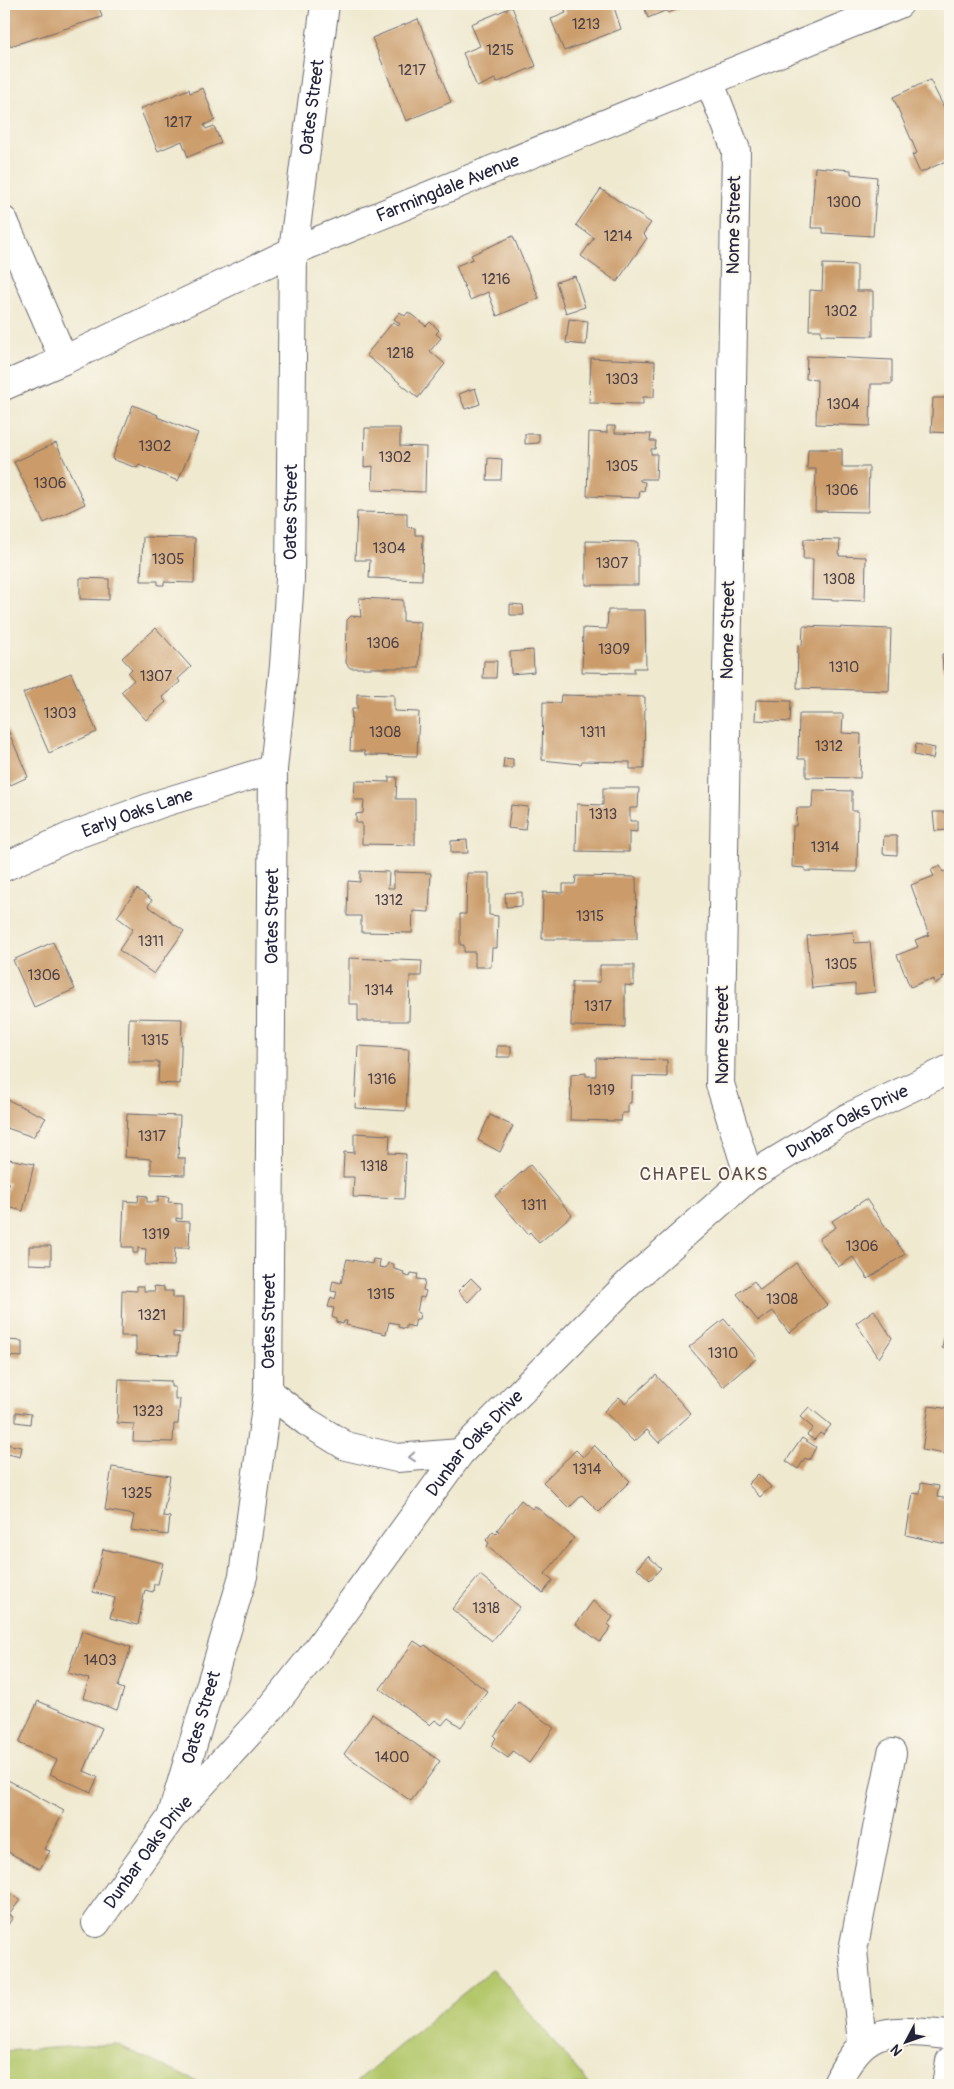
<svg xmlns="http://www.w3.org/2000/svg" width="954" height="2089" font-family="Pangolin,sans-serif">
<style>
.green{fill:#b3c76a;stroke:#6a7452}
.building{fill:#cb9c6a}
.lines{fill:none;stroke-linecap:round;stroke-linejoin:round}
.minor-casing{stroke:#6a686f;stroke-width:30}
.minor{stroke:#fff;stroke-width:28}
.oneway{stroke:#9c9ca7}
.labels{text-anchor:middle;dominant-baseline:central;stroke-width:4;stroke-linejoin:round;paint-order:stroke}
.number-label{font-size:15px;fill:#4c4047}
.street-label{font-size:18px;fill:#22223b;stroke:#fbf7ec}
.neighbourhood-label{font-size:19px;letter-spacing:1px;fill:#5d4d4b;stroke:#fbf7ec}
</style>
<rect width="100%" height="100%" fill="#fbf7ec"/>
<filter id="ink" filterUnits="userSpaceOnUse"><feTurbulence type="fractalNoise" baseFrequency=".02" numOctaves="2"/><feDisplacementMap in="SourceGraphic" scale="10" xChannelSelector="R" yChannelSelector="G"/><feConvolveMatrix kernelMatrix="1 2 1 2 8 2 1 2 1" color-interpolation-filters="sRGB"/></filter>
<filter id="wash" filterUnits="userSpaceOnUse"><feTurbulence type="fractalNoise" baseFrequency=".0096" numOctaves="4" result="noise"/><feDisplacementMap in="SourceGraphic" scale="20" xChannelSelector="R" yChannelSelector="G"/><feGaussianBlur stdDeviation="1.12" result="paint"/><feColorMatrix in="noise" values="0 0 0 0 0 0 0 0 0 0 0 0 0 0 0 0 0 1.4 0 .05"/><feComposite in="paint" operator="in"/></filter>
<g filter="url(#wash)">
<rect width="100%" height="100%" fill="#efe9d0"/>
<!-- green -->
<path class="green" d="M493,1969L590,2085H352Z
M116,2044L203,2085H4V2051Z"/>
<g id="blocks">
<!-- building -->
<path class="building" d="M4,4H98L102,17L4,48Z
M562,4H613L621,29L564,51L551,19L566,13Z
M643,4H692L668,13L667,10L648,18Z
M512,7L536,66L496,83L495,79L477,87L463,53L480,46L471,24Z
M418,19L451,102L406,121L372,38Z
M930,80L950,119V159L920,173L912,155L917,153L893,97Z
M203,88L215,120L204,125L206,129L214,126L221,143L188,157L182,141L158,151L140,109L189,89L190,93Z
M815,167L851,170V174L877,177L873,236L823,233V228H811Z
M601,189L651,223L643,234L647,238L617,282L581,256L594,238L576,225Z
M513,236L539,298L497,316L488,292L470,300L456,266L473,259L471,255Z
M823,264L857,265V291H873V336L821,335V330H809L810,290L822,291Z
M575,276L585,307L566,313L556,282Z
M400,312L405,316L408,312L426,326L430,322L439,330L436,334L441,338L430,351L445,364L418,398L366,355L393,322L398,326L400,324L394,319Z
M569,319L588,321L586,345L566,343Z
M807,356L892,360V384H871L870,426L816,424L817,380L806,379Z
M591,358L655,361L654,397H643V404L589,403Z
M475,388L480,404L465,409L459,394Z
M933,398H950V433L931,432Z
M133,405L158,415L157,417L198,433L178,481L139,465L137,468L112,459Z
M607,426H615V433L651,434L650,441H656L655,449H651V454H657L656,479H640V481L645,482L644,491L640,490L639,498L587,496L589,432L607,433Z
M365,428H400V446L426,447L425,492L372,490L373,466L364,467Z
M525,434H539V443L525,444Z
M56,443L85,504L44,523L14,462Z
M808,449H842V467H869L868,512L815,511L816,469H807Z
M488,458L502,459L501,480H487Z
M357,512L407,513V527L415,528V535H423L422,580L369,578L370,560H355Z
M143,537L195,538L194,583L164,582V585H158V581H141Z
M804,539L840,540L839,556L866,557L865,601L812,599L813,559H803Z
M586,541L638,542V585H586Z
M80,578L109,579V600L80,599Z
M359,598L403,600V621L421,622L419,668H350L346,663L347,620L351,616L361,617Z
M510,604L523,605L524,615H510Z
M608,610H645L646,668H634V673L582,672L583,628L607,629Z
M803,626L891,629L889,691L797,688L798,645L802,646Z
M156,628L191,667L178,679L180,682L162,697L166,702L146,720L121,692L134,680L128,673L132,669L122,658Z
M533,650L534,672L511,674L510,652Z
M942,654H950V670H943Z
M484,661H497L496,678H483Z
M71,673L97,732L49,753L23,693Z
M357,694L394,695V711L419,712L417,756L365,755L364,751H350L352,709H357Z
M561,695L645,697L644,769H630V762L582,761L581,764L542,760L543,702L560,703Z
M756,700L791,701L790,722L755,720Z
M799,714H843L842,733L861,734L860,778L806,777V759H798Z
M4,721L28,777L4,788Z
M916,744L935,748L933,759L914,755Z
M504,758L513,759V768H503Z
M389,777H397L396,799H415V845L362,844V823H356V814L363,813L364,800H354L355,781L389,782Z
M603,788H639L638,808H630V821H637V832L629,831V852L576,851L577,804L603,805Z
M813,790L852,791V811H858L857,872L805,871V868L792,867L793,826H796L797,808H812Z
M511,805L528,807L525,830L508,828Z
M933,812H948V830L935,831Z
M884,836H897V855L883,854Z
M467,840L468,853H451V841Z
M940,866L943,872L950,869V974L942,977L943,980L935,984L934,979L929,981L928,980L910,987L897,955L918,947L915,940L929,935L911,885L934,876L931,870Z
M360,871L389,872L388,888H394V872L431,873L429,912L413,911L412,933L361,932V916H347L348,881L360,882Z
M467,873H489V915L498,916L497,948H492L491,967H475V952H464V945H460V914H466Z
M576,876L636,877L637,939H542L543,892L563,893V884H575Z
M137,889L152,900L148,906L184,931L154,974L119,950L133,929L117,917Z
M522,892V906L506,907L505,893Z
M853,932L854,943L870,942L875,992L855,994V984L812,988L807,936Z
M53,942L75,989L34,1007L13,960Z
M349,958L422,961L421,976H410L409,1021H358V1004H349Z
M600,965H634V986L625,985V1027L571,1026L572,982H600Z
M129,1018L182,1019L180,1084L158,1083L159,1062H128Z
M358,1046L409,1049L406,1111L355,1108Z
M497,1046H511V1057H497Z
M596,1058L667,1060V1077L632,1076L631,1103H628V1113H622L621,1121L570,1120L571,1075L586,1073V1076H596Z
M4,1098L46,1118L33,1137L4,1127Z
M127,1114L180,1116L178,1158H185V1175L151,1174V1159L125,1157Z
M490,1115L513,1126L500,1152L478,1140Z
M354,1133L390,1135L389,1153L406,1154L404,1199L353,1197L354,1177H343L344,1152L354,1153Z
M9,1159L34,1164L23,1211L4,1206L9,1183L5,1182Z
M530,1165L572,1215L539,1243L530,1232L528,1234L495,1196Z
M139,1195L147,1196V1202H158V1196L169,1197L168,1202L182,1203V1219L176,1218V1221L190,1222L189,1248H175L174,1266L145,1265L146,1249L138,1248V1253H133V1247H122L124,1201L138,1202Z
M866,1199L905,1254L868,1279L853,1257L838,1267L819,1239L836,1227L832,1221Z
M29,1246H51V1265L29,1264Z
M347,1259L372,1264L373,1259L380,1260L379,1267L386,1268L388,1263L394,1264V1269L404,1272L403,1275L410,1277L411,1273L418,1274L417,1279L425,1280L423,1290L426,1291L424,1298L420,1297L417,1312L420,1313L419,1319H416L414,1327L406,1325V1329L398,1327L399,1324L389,1322L386,1334L346,1325L347,1321H344L343,1324L336,1322V1319L332,1317L334,1308L328,1307L331,1297L335,1299L337,1292L331,1291L333,1281L341,1283Z
M796,1263L827,1305L789,1333L773,1311L758,1321L737,1294L754,1281L760,1290Z
M471,1278L481,1288L468,1302L458,1291Z
M137,1286H144V1291H155L154,1286L164,1287V1291H173V1298H183L182,1333L173,1332V1337H179L178,1355L136,1354V1336H121L122,1290L137,1291Z
M874,1310L892,1338L879,1358L856,1323Z
M948,1313H950V1350L942,1348Z
M724,1319L757,1358L723,1387L689,1347Z
M7,1340L22,1341V1357L6,1356Z
M656,1375L691,1414L659,1443L647,1430L634,1442L604,1411L619,1397L625,1403Z
M119,1379L171,1381V1387H175V1399H180L178,1424H174L173,1442L133,1441L134,1424L117,1423Z
M929,1406L950,1409V1455L922,1450Z
M809,1407L831,1425L823,1435L820,1433L814,1440L807,1435L813,1428L800,1417Z
M16,1412L31,1414L30,1424L16,1422Z
M802,1438L816,1447L809,1460L805,1458L798,1469L786,1461Z
M5,1444L22,1447L20,1457L4,1453Z
M594,1445L630,1481L599,1512L582,1495L569,1508L543,1482L576,1450L583,1457Z
M112,1467L170,1476L163,1516L170,1517L168,1535L131,1530L134,1515L105,1510Z
M758,1474L771,1487L760,1497L748,1484Z
M921,1483L939,1486L937,1497L950,1499V1545L906,1535L913,1493L920,1494Z
M521,1500L532,1509L535,1506L574,1538L545,1574L553,1580L543,1593L487,1546L489,1543L486,1540L493,1531L496,1534L499,1531L497,1530Z
M103,1549L163,1563L158,1584H154L153,1592L145,1590L138,1625L110,1618L115,1598L93,1592Z
M648,1556L661,1568L650,1580L637,1568Z
M480,1575L520,1607L492,1641L452,1609Z
M593,1601L613,1617L608,1624L611,1627L600,1642L576,1624Z
M82,1631L131,1647L118,1687L124,1689L117,1710L83,1698L89,1679L68,1673Z
M414,1641L423,1647L425,1645L487,1691L461,1727L448,1718L442,1725L435,1720L430,1725L380,1689Z
M38,1701L102,1728L84,1771L98,1777L91,1792L50,1774L57,1760L19,1743Z
M518,1702L554,1728L529,1763L513,1751L508,1758L491,1746L496,1738L494,1736Z
M372,1714L440,1761L411,1801L344,1754Z
M6,1779L64,1811L44,1849L50,1851L40,1869L4,1850V1783Z
M4,1889L20,1900L9,1915L13,1917L4,1931Z"/>
</g>
</g>
<g filter="url(#ink)">
<use href="#blocks" fill-opacity="0" stroke="#6a686f" stroke-width="1"/>
<g class="lines">
<defs>
<g id="minor">
<path d="M710,83L736,150L720,1084L749,1177"/>
<path d="M4,221L64,360"/>
<path id="s1" d="M4,386L64,360L293,251L899,4"/>
<path id="s2" d="M4,867L69,837L162,803L273,769"/>
<path d="M268,1392L307,1422L346,1446L397,1458L460,1453"/>
<path id="s3" d="M171,1818L243,1576L268,1392L273,769L284,665L290,579L293,251L325,4"/>
<path id="s4" d="M96,1923L171,1818L267,1713L310,1659L460,1453L630,1282L749,1177L847,1118L950,1069"/>
<path d="M862,2044L853,1950L892,1753"/>
<path d="M836,2085C866,2022 888,2030 950,2035"/>
<path d="M946,2085L950,2061"/>
</g>
</defs>
<!-- minor casing -->
<use href="#minor" class="minor-casing"/>
<!-- minor -->
<use href="#minor" class="minor"/>
</g>
<!-- one-way arrows -->
<defs><path id="oneway-chevron" d="M-2-3.5L2.5 0L-2 3.5" fill="none" stroke-width="1.6" stroke-linecap="round" stroke-linejoin="round" transform="scale(1.25)"/></defs>
<use class="oneway" href="#oneway-chevron" transform="translate(412 1457) rotate(175)"/>
</g>
<g class="labels">
<!-- number labels -->
<g class="number-label">
<text x="586" y="24">1213</text>
<text x="500" y="50">1215</text>
<text x="412" y="70">1217</text>
<text x="178" y="122">1217</text>
<text x="844" y="202">1300</text>
<text x="618" y="236">1214</text>
<text x="496" y="279">1216</text>
<text x="841" y="311">1302</text>
<text x="400" y="353">1218</text>
<text x="622" y="379">1303</text>
<text x="843" y="404">1304</text>
<text x="155" y="446">1302</text>
<text x="395" y="457">1302</text>
<text x="622" y="466">1305</text>
<text x="50" y="483">1306</text>
<text x="842" y="490">1306</text>
<text x="389" y="548">1304</text>
<text x="168" y="559">1305</text>
<text x="612" y="563">1307</text>
<text x="839" y="579">1308</text>
<text x="383" y="643">1306</text>
<text x="614" y="649">1309</text>
<text x="844" y="667">1310</text>
<text x="156" y="676">1307</text>
<text x="60" y="713">1303</text>
<text x="385" y="732">1308</text>
<text x="593" y="732">1311</text>
<text x="829" y="746">1312</text>
<text x="603" y="814">1313</text>
<text x="825" y="847">1314</text>
<text x="389" y="900">1312</text>
<text x="590" y="916">1315</text>
<text x="151" y="941">1311</text>
<text x="841" y="964">1305</text>
<text x="44" y="975">1306</text>
<text x="379" y="990">1314</text>
<text x="598" y="1006">1317</text>
<text x="155" y="1040">1315</text>
<text x="382" y="1079">1316</text>
<text x="601" y="1090">1319</text>
<text x="152" y="1136">1317</text>
<text x="374" y="1166">1318</text>
<text x="534" y="1205">1311</text>
<text x="156" y="1234">1319</text>
<text x="862" y="1246">1306</text>
<text x="381" y="1294">1315</text>
<text x="782" y="1299">1308</text>
<text x="152" y="1315">1321</text>
<text x="723" y="1353">1310</text>
<text x="148" y="1411">1323</text>
<text x="587" y="1469">1314</text>
<text x="137" y="1493">1325</text>
<text x="486" y="1608">1318</text>
<text x="100" y="1660">1403</text>
<text x="392" y="1757">1400</text>
</g>
<!-- street labels -->
<g class="street-label">
<text stroke="none"><textPath href="#s3" startOffset="1725">Oates Street</textPath></text>
<text stroke="none"><textPath href="#s1" startOffset="486">Farmingdale Avenue</textPath></text>
<text transform="translate(734 225) rotate(-89)">Nome Street</text>
<text stroke="none"><textPath href="#s3" startOffset="1319">Oates Street</textPath></text>
<text transform="translate(728 630) rotate(-89)">Nome Street</text>
<text stroke="none"><textPath href="#s2" startOffset="144">Early Oaks Lane</textPath></text>
<text stroke="none"><textPath href="#s3" startOffset="914">Oates Street</textPath></text>
<text transform="translate(722 1035) rotate(-90)">Nome Street</text>
<text stroke="none"><textPath href="#s4" startOffset="1108">Dunbar Oaks Drive</textPath></text>
<text stroke="none"><textPath href="#s3" startOffset="509">Oates Street</textPath></text>
<text stroke="none"><textPath href="#s4" startOffset="612">Dunbar Oaks Drive</textPath></text>
<text stroke="none"><textPath href="#s3" startOffset="105">Oates Street</textPath></text>
<text stroke="none"><textPath href="#s4" startOffset="88">Dunbar Oaks Drive</textPath></text>
</g>
<!-- neighbourhood labels -->
<g class="neighbourhood-label">
<text x="704" y="1174">CHAPEL OAKS</text>
</g>
</g>
<!-- margin -->
<rect width="954" height="2089" fill="none" stroke="#fbf7ec" stroke-width="20"/>
<!-- north arrow -->
<g transform="translate(906 2042) rotate(229)" stroke="#fbf7ec" stroke-width="4" paint-order="stroke">
<path d="M0-4L9 19L0 12L-9 19Z" fill="#22223b"/>
<text y="-8" font-size="14" font-weight="bold" text-anchor="middle" fill="#22223b">N</text>
</g>
</svg>
